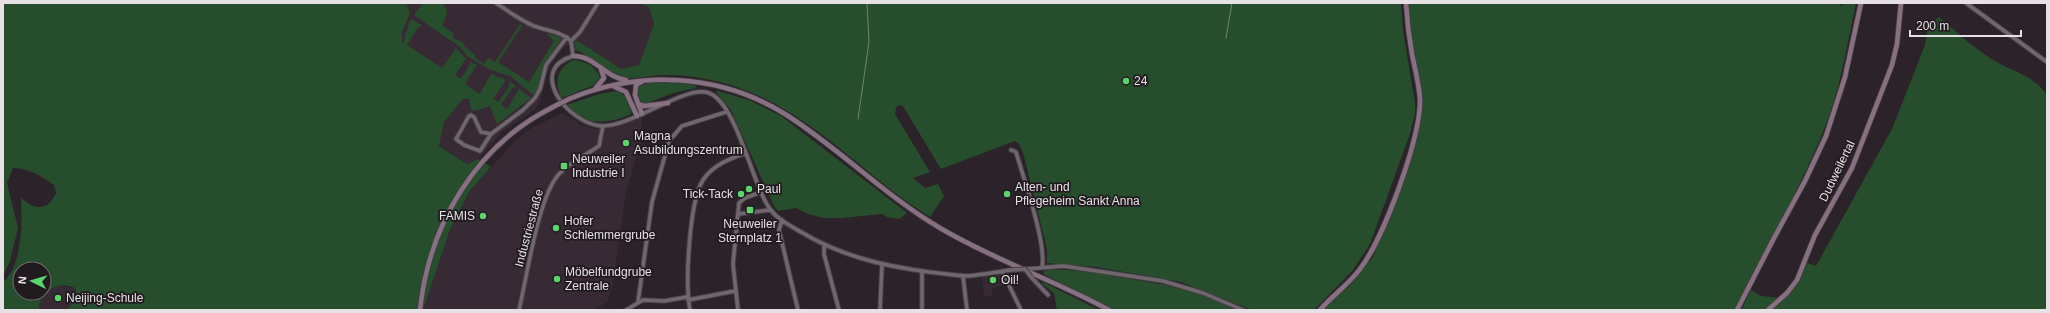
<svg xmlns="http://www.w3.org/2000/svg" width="2050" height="313" font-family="Helvetica,sans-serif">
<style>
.built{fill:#372a34}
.green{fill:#274e2c;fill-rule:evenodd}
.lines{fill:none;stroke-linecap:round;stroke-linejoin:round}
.stream{stroke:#658a6a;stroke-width:1}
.street-casing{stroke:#463f45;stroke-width:5.5}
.secondary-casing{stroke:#463f45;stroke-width:6}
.street{stroke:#70676e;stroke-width:3.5}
.secondary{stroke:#887083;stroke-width:4.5}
.street-bridge-casing{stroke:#463f45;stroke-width:5.5;stroke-linecap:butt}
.secondary-bridge-casing{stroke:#463f45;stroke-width:6;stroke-linecap:butt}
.street-bridge{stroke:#70676e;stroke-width:3.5}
.secondary-bridge{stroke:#887083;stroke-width:4.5}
.poi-dot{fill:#5ad56e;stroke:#211a1f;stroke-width:1.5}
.labels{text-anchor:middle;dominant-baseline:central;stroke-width:3.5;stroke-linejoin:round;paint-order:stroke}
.poi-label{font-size:12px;fill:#e7e1e6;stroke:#211a1f;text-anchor:start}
.street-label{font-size:12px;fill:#e7e1e6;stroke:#211a1f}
</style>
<rect width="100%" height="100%" fill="#2b2329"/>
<!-- built -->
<path class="built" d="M406,3H639L649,7L654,24L639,65L621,69L578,41L564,47L549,67L540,102L535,110L502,132L478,159L467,164L439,145L444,122L472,89L401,42L402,32L410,13Z
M563,113L583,126L595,129H607L641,115L643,134L626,192L613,283L608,301L595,310H423L449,232L469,192L516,140L533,127Z
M994,275L1001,276L1007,285L992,288V296L984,297L982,277Z
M59,286L75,288L76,293L73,302L66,310H39V303L42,296L50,289Z"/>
<!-- green -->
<path class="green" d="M3,3H406L410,13L402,32V42L404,43L405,35L411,19L422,25L421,27L419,26L407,45L442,68L455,50V47L467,60H465L455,75L461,79L471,62L478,66L475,67L465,84L480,94L491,74L506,80L493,99L498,102L510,86L508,85L510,82L516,86L514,88L513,87L501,105L507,109L519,89L531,98L497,124L490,106L475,111L471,110L469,99H463L444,122L439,146L467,164L478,159L491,167L469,192L449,232L423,310H66C72,303 79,298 75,288C58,280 38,292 39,310H3V282C23,266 22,220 21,197C32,210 48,212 56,193L54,185C40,175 30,169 13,168L7,183L18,228L10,261L3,276ZM20,269H44V293H20Z
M423,3H442C450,11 447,16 442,25L453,33V38L464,43V46L475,55V58L484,64L488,58L495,62L520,24L522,26L498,62L529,82L554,41L547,35L549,34L560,37L561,39L545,65L539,89L535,94H532L510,76L491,70L467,56L460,47L414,15Z
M639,3H1401L1403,31L1415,103V113L1410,134L1370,244L1353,270L1314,310H1252L1181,282L1096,267L1047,263V249L1024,156L1019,144L1015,141L941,169L903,106L899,105L896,108L895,114L930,172L913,178L925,188L938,184L944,196L930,217C870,180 822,124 757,95C728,82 698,75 666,75C654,75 632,80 621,78C615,77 588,57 581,52L575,50L574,42L578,41L621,69L639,65L654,24L649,7Z
M1408,3H1837L1842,6L1844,3H1856C1848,40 1842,79 1829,116C1805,183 1765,245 1735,310H1323L1350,285L1373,257L1393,206L1419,130L1422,101L1412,40Z
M1939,17C1956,32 1974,48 1993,60C2011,71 2035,76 2047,95V310H1741L1751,290L1761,296L1783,298L1800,279L1807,263L1816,266L1892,129L1925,45L1928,28L1932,22Z
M574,60C585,61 597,67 600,78L594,85L562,98C553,83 558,66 574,60Z
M648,83H675L695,85L696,88L673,93L642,105L636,90L638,87Z
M617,91L625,96L631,111V114C610,124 581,127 567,105L599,94Z
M718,91L751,101L781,116L907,213L899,219L887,217L882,214L842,218H824L808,214L796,208L778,211L774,206L731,110L716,92Z
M1048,269L1083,271L1166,285L1200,294L1238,310H1115L1045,275L1043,272Z
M1043,282L1099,310H1057L1054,293L1042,284Z"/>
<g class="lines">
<!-- stream -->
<path class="stream" d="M1226,38L1232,3
M858,119L869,42L867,3"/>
<defs>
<path id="street" d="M496,3C508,11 520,20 534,26C547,31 560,31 571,41L573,56C526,70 568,124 602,126C632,127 686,84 709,93C736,103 752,182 768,206C775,218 789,225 801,232C841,256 883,266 929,272C942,273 955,276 968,276C982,275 997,272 1011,270
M1966,3L2047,62
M571,41L580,32L598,3
M491,134L481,132L474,117L471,115L469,116L456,139L464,145L480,151L491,134L523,110L535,98L540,89L546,65L567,37
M1011,150L1016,152C1023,177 1047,244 1042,267
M738,214L770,210
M782,220L779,230L798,310
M824,245V254L839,310
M1025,269L1064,266L1163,281L1203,293L1243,310
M1002,271L1021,310
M963,276L967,310
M1031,277L1048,295
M688,300L735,291
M638,302L652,202L669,141L682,126L726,112
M519,310C527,277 538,197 559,174C570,162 586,155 599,146L603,126
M626,310L643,300L664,301L687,297
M690,310C685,284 689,202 703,180C713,165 729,159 746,153
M738,310L733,264L739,203L745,198L761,192
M880,310L882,265
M922,310V271"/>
<path id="secondary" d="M573,56C594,55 606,78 626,80
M613,86L626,92L637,116
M595,89L604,78L601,69
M569,99C639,70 719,73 785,114C839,148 884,195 940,228C994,260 1054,280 1109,310
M638,104L644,106L668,103
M642,114L635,95L636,85L643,81
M420,310C429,225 475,146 553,107
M1320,310C1332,296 1348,285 1360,269C1384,238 1421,137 1420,99C1419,84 1415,69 1412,54C1409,37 1407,20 1406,3
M1737,310L1774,238L1805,181L1826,136L1845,77L1861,3
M1768,310L1787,293L1797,280L1815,235L1852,168L1892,65L1897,44L1901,3"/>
</defs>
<!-- street casing -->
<use href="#street" class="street-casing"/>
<!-- secondary casing -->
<use href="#secondary" class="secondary-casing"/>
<!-- street -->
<use href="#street" class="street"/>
<!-- secondary -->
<use href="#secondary" class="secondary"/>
<defs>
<path id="street-bridge" d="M1011,270L1025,269L1031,277"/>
<path id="secondary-bridge" d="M553,107L569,99"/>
</defs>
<!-- street-bridge casing -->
<use href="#street-bridge" class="street-bridge-casing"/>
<!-- secondary-bridge casing -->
<use href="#secondary-bridge" class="secondary-bridge-casing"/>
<!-- street-bridge -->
<use href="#street-bridge" class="street-bridge"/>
<!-- secondary-bridge -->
<use href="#secondary-bridge" class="secondary-bridge"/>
</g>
<!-- markers -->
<g class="poi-dot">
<circle cx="1126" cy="81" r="4"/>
<circle cx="626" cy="143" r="4"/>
<rect x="560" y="162" width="8" height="8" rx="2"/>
<circle cx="749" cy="189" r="4"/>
<circle cx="741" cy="194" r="4"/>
<circle cx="1007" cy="194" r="4"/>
<rect x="746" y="206" width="8" height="8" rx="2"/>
<circle cx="483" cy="216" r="4"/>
<circle cx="556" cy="228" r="4"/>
<circle cx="557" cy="279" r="4"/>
<circle cx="993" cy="280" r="4"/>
<circle cx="58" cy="298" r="4"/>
</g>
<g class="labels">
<!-- poi labels -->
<g class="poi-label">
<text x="1134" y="81">24</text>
<text x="634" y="136">Magna<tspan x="634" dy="14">Asubildungszentrum</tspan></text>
<text x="572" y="159">Neuweiler<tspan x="572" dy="14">Industrie I</tspan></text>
<text x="1015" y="187">Alten- und<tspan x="1015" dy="14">Pflegeheim Sankt Anna</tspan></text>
<text x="757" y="189">Paul</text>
<text x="733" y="194" text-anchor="end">Tick-Tack</text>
<text x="475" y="216" text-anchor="end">FAMIS</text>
<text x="564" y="221">Hofer<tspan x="564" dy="14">Schlemmergrube</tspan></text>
<text x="750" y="224" text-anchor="middle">Neuweiler<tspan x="750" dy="14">Sternplatz 1</tspan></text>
<text x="565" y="272">Möbelfundgrube<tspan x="565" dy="14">Zentrale</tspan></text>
<text x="1001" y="280">Oil!</text>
<text x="66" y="298">Neijing-Schule</text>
</g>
<!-- street labels -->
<g class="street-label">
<text transform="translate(1837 171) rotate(-64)">Dudweilertal</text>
<text transform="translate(529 228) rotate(-75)">Industriestraße</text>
</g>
</g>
<!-- border -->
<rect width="2050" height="313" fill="none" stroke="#e7e1e6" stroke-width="8"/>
<!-- north arrow -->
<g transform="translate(32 281) rotate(275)"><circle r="19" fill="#211a1f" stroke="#706a6f"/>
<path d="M0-3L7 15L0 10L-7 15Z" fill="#5ad56e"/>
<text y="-6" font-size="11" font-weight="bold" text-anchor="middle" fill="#e7e1e6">N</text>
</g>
<!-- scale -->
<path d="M1910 30v6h111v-6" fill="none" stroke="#e7e1e6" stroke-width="2"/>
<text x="1916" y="30" font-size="12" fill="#e7e1e6" stroke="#211a1f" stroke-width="3" paint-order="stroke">200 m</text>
</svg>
